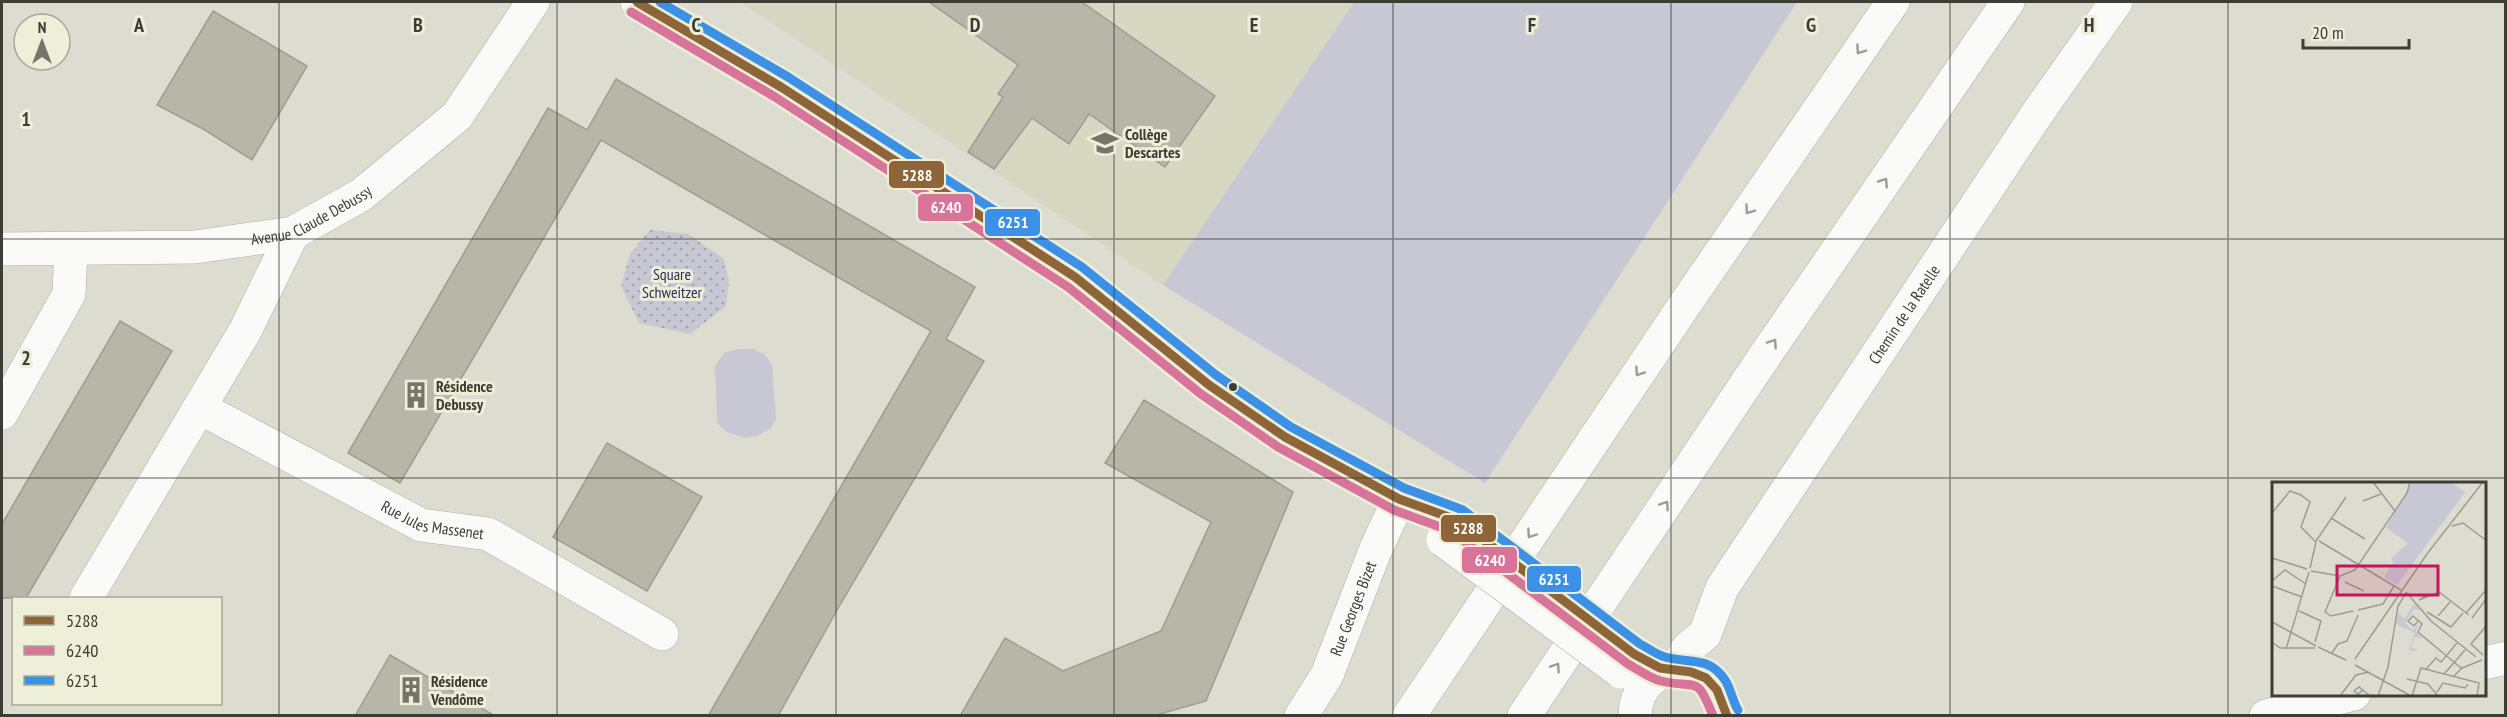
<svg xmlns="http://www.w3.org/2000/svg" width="2507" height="717" font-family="'PT Sans Narrow',sans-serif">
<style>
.built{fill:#d6d8c2}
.park{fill:url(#park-dots)}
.garden{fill:#c8c8d4}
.building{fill:#b6b7a9;stroke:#9c9d93;stroke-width:1.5}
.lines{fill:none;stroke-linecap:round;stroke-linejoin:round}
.minor-casing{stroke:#afb0a6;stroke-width:34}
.highway-casing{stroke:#afb0a6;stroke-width:34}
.minor{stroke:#fafaf8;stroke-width:33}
.highway{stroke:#fafaf8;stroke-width:33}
.minor-bridge-casing{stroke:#afb0a6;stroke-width:34;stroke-linecap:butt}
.minor-bridge{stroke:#fafaf8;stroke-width:33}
.bus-1-casing{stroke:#edefd8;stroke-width:14}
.bus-2-casing{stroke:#edefd8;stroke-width:14}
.bus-3-casing{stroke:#edefd8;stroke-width:14}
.bus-1{stroke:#8e6539;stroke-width:9}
.bus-2{stroke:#d8749a;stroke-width:9}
.bus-3{stroke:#3c91e6;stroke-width:9}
.oneway{stroke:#9b9c96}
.grid{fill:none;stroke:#3c3d34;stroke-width:1.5;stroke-opacity:0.55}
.bus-dot{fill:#3c3d34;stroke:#edefd8;stroke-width:2}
.labels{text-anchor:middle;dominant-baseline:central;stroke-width:6;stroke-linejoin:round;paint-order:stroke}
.poi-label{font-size:16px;font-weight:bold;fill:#3c3d34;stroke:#edefd8;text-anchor:start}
.street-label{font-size:16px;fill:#3c3d34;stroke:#edefd8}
.park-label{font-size:16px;fill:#302a60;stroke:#edefd8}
.inset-road{fill:none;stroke:#9c9d92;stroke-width:1.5}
.view{fill:#c2185b;fill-opacity:0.15;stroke:#c2185b;stroke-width:3}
.inset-edge{fill:none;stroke:#3c3d34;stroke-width:3}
.grid-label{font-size:20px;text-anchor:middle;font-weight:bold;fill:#3c3d34;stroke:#edefd8;stroke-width:6;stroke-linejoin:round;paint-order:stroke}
.line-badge{stroke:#edefd8;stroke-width:2}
.badge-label{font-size:16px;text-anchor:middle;font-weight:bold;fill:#fff}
</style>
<defs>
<pattern id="park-dots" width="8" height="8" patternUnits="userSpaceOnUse" patternTransform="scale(1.5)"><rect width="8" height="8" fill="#c8c8d4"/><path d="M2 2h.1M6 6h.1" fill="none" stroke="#a4a4ad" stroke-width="1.8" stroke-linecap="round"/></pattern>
</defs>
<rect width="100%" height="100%" fill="#dcddd0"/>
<!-- built -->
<path class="built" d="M740,2H1354L1163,285Z"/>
<!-- park -->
<path class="park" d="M650,230L688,234L724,259L729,281L726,306L690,334L639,323L621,286L630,254Z"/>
<!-- garden -->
<path class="garden" d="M1354,2H1797L1485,483L1163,285Z
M737,349H753L764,354L772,364L776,419L771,428L757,436L745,438L727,432L717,423L715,366L724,353Z"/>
<!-- building -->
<path class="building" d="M929,2H1082L1215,96L1165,167L1089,114L1069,144L1032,118L994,169L968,152L1003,97L998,94L1018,65Z
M213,11L307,66L252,160L205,130L157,105Z
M616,79L975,287L946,339L984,361L841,603L778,716H708L931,331L601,140L400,483L348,453L548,108L587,130Z
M120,321L172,351L26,598H2V524Z
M1144,400L1293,492L1206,701L1153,716H960L1005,638L1063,671L1161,631L1211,522L1105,463Z
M607,443L702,497L647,591L553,537Z
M390,655L433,680L495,716H355Z"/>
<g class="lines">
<defs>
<g id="minor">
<path d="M637,2L781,87L1075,277L1209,385L1285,437L1399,499L1457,520"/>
<path id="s1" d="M2,249L195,247L293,233L361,195L457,116L533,2"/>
<path id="s2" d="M200,408L421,525L488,534L662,634"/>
<path d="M2,413L69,294L71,249"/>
<path d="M86,598L245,331L293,233"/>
<path d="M2484,663L2506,658"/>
<path id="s3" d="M1676,669L1687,649L1705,634L1722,588L2041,108L2116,2"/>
<path id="s4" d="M1301,716L1327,675L1375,551L1399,499"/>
<path d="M1635,716C1637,650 1729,659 1723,716"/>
<path d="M2266,716L2354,694"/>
</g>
<path id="highway" d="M1409,716L1681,310L1893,2
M1524,716L1762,360L2008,2"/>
</defs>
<!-- minor casing -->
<use href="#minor" class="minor-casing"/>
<!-- highway casing -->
<use href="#highway" class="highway-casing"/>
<!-- minor -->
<use href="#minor" class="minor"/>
<!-- highway -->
<use href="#highway" class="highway"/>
<defs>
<path id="minor-bridge" d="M1457,520L1634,654
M1443,540L1621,672"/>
</defs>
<!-- minor-bridge casing -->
<use href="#minor-bridge" class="minor-bridge-casing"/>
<!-- minor-bridge -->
<use href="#minor-bridge" class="minor-bridge"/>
<defs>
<path id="bus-1" d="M637,2L781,87L1075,277L1209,385L1285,437L1399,499L1457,520L1634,654L1660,668L1691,672L1706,678L1717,690L1727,716"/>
<path id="bus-2" d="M631,12L775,97L1068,287L1201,394L1278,447L1394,510L1451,531L1628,664C1639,670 1649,678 1661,681C1698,690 1696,673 1713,716"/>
<path id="bus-3" d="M660,2L788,77L1082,267L1216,375L1291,427L1404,488L1463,510L1640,644C1648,648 1657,655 1665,657C1689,664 1708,655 1725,680C1731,689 1732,700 1738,710"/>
</defs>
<!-- bus-1 casing -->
<use href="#bus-1" class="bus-1-casing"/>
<!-- bus-2 casing -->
<use href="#bus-2" class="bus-2-casing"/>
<!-- bus-3 casing -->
<use href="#bus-3" class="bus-3-casing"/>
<!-- bus-1 -->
<use href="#bus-1" class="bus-1"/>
<!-- bus-2 -->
<use href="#bus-2" class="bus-2"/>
<!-- bus-3 -->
<use href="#bus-3" class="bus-3"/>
</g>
<!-- one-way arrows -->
<defs><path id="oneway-chevron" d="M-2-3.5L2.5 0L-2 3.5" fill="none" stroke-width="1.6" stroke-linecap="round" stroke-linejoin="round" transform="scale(1.5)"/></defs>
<g class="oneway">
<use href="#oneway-chevron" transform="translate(1860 50) rotate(125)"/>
<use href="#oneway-chevron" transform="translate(1884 182) rotate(-56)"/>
<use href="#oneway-chevron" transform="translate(1749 210) rotate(125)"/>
<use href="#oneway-chevron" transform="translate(1773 343) rotate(-56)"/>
<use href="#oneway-chevron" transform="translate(1639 372) rotate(124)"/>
<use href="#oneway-chevron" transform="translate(1665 505) rotate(-56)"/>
<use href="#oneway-chevron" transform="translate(1531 534) rotate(124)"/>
<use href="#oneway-chevron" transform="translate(1556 667) rotate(-56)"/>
</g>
<!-- grid -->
<path class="grid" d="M279,2V716M557,2V716M836,2V716M1114,2V716M1393,2V716M1671,2V716M1950,2V716M2228,2V716M2,239H2506M2,478H2506"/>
<!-- icons -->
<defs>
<symbol id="school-bare" viewBox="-9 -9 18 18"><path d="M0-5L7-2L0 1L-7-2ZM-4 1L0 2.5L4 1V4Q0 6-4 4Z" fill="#74756b" stroke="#edefd8" stroke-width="2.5" paint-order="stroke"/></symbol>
<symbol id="building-bare" viewBox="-9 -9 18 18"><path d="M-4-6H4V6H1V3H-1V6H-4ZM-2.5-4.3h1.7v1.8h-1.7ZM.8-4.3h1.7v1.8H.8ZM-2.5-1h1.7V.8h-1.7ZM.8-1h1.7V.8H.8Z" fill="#74756b" stroke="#edefd8" stroke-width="2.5" paint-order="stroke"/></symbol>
</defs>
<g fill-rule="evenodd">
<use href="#school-bare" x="1086" y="124" width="38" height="38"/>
<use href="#building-bare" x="397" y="376" width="38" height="38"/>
<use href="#building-bare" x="392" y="671" width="38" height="38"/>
</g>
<!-- markers -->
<circle class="bus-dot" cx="1233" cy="387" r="5"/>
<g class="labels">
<!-- poi labels -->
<g class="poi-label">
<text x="1125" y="134">Collège<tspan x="1125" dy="18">Descartes</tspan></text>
<text x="436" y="386">Résidence<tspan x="436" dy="18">Debussy</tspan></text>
<text x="431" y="681">Résidence<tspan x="431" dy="18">Vendôme</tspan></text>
</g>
<!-- street labels -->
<g class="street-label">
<text stroke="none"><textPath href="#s1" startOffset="315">Avenue Claude Debussy</textPath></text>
<text stroke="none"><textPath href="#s3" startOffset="424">Chemin de la Ratelle</textPath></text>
<text stroke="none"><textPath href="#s2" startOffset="260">Rue Jules Massenet</textPath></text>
<text stroke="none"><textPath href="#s4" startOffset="120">Rue Georges Bizet</textPath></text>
</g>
<!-- park labels -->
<g class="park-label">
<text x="672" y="274">Square<tspan x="672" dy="18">Schweitzer</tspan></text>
</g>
</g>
<!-- overview -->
<g transform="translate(2272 482)">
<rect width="214" height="214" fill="#dcddd0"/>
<path d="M142,122L149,128L142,127L133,141L141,148L148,141L144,149L150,156L143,155L139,165L146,168L140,169L137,168L143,151L124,142L126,131L133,136Z" fill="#c8c8d4"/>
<path d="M140,0H179L193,10L125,103L112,95L122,80L119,77L136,61L114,46Z" fill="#c8c8d4"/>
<path class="inset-road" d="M101,0L123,29M91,19L109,12M0,31L18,9L29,13L38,20L29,45L44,60M59,36L93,57M180,44L191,41L215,59M44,59L74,15M47,59L129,108M0,76L35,87M38,86L44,60M39,89L68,94L83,88L135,11L138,0M68,94L53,130L59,134L81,129M0,99L13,88L34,102M73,100L92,109M0,104L30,115M134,110L159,139L204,175M155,113L147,118L167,110L197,133M86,128L111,122L122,104M27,129L49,139L43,160M155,130L179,145M194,131L215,107M166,134L178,120M200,136L215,116M146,139L142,144L136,139L141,134L150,142L146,150L189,186M0,140L44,164M179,145L191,131M0,160L8,166H43M46,165L74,178M14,167L37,90M60,171L66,162L75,159L86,133M211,173L199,162L215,143M83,177L155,72L211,0M83,183L139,214M154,187L164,176L169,180L185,161M172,192L193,168M182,194L190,186L210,178M135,197L156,202L166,214M91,208L86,212L82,209L87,205L98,214M165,210L171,201L193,206L196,202M68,214L84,193L97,190M106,214L116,185L126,124L134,111M140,214L149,186L207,201L205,214"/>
<path class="view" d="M65,84H166V113H65Z"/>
<rect width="214" height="214" class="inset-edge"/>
</g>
<g class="grid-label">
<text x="139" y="32">A</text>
<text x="418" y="32">B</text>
<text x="696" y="32">C</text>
<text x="975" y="32">D</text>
<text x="1254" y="32">E</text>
<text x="1532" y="32">F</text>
<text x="1811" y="32">G</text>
<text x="2089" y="32">H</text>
<text x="26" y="126">1</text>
<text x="26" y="365">2</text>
</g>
<g class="line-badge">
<rect x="888" y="160" width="57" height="29" rx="6" fill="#8e6539"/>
<rect x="917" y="193" width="57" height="29" rx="6" fill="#d8749a"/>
<rect x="984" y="208" width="57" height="29" rx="6" fill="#3c91e6"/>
<rect x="1440" y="514" width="57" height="29" rx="6" fill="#8e6539"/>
<rect x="1461" y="546" width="57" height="28" rx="6" fill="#d8749a"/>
<rect x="1526" y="565" width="56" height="28" rx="6" fill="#3c91e6"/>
</g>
<g class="badge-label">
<text x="917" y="181">5288</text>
<text x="946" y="213">6240</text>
<text x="1013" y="228">6251</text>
<text x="1468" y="534">5288</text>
<text x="1490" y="566">6240</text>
<text x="1554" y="585">6251</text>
</g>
<!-- border -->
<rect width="2507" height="717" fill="none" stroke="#3c3d34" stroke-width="6"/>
<!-- legend -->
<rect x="12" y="597" width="210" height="108" fill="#edefd8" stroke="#a6a896" stroke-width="1.5"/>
<rect x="24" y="616" width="30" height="9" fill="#8e6539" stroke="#a6a896" stroke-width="1.5"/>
<text x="66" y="627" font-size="18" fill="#3c3d34">5288</text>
<rect x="24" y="646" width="30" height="9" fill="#d8749a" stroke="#a6a896" stroke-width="1.5"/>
<text x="66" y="657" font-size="18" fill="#3c3d34">6240</text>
<rect x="24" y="676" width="30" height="9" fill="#3c91e6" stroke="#a6a896" stroke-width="1.5"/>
<text x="66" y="687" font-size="18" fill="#3c3d34">6251</text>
<!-- north arrow -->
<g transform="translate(42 42)"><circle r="28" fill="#edefd8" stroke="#a6a896" stroke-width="1.5"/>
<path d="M0-4.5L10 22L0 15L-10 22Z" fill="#74756b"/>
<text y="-9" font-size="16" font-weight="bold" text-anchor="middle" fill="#3c3d34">N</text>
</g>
<!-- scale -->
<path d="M2303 39v9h106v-9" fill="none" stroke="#3c3d34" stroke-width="3"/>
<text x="2312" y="39" font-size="18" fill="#3c3d34" stroke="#edefd8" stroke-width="4.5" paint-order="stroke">20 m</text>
</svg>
